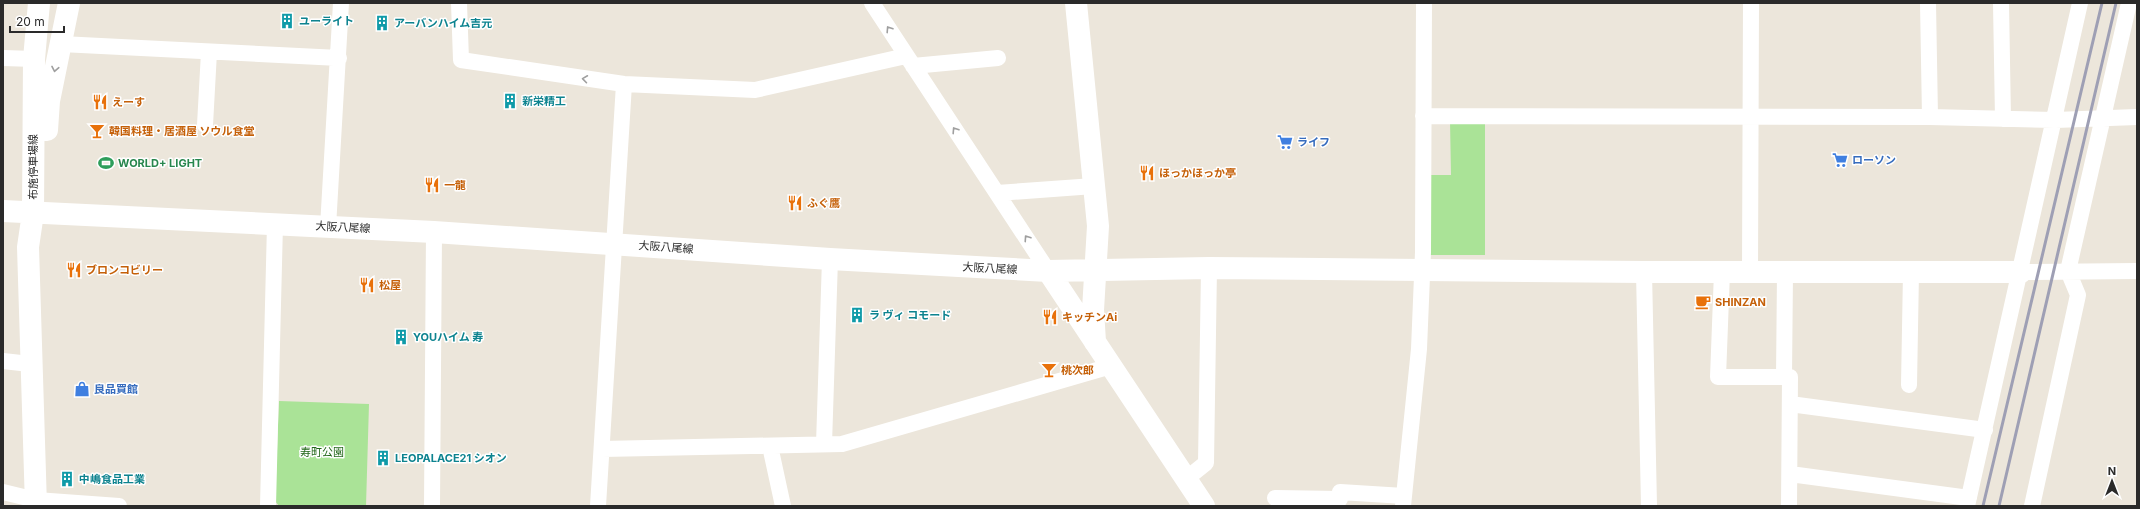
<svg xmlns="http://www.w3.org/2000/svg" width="2140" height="509" font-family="Inter,'Noto Sans JP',sans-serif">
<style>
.green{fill:#aae397}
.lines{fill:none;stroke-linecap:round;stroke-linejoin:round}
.street{stroke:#fff;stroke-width:16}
.secondary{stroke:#fff;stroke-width:22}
.rail{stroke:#9e9fb4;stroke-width:3}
.oneway{stroke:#9f9f9f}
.labels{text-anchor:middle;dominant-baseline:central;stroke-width:3;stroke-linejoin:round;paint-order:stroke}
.culture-label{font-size:11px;font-weight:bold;fill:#0d838f;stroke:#fff;text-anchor:start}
.food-label{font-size:11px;font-weight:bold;fill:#c56008;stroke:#fff;text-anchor:start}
.shop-label{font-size:11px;font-weight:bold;fill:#366cbe;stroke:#fff;text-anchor:start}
.leisure-label{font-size:11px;font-weight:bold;fill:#27864d;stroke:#fff;text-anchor:start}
.street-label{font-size:11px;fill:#2a2a2a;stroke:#fff}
.park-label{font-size:11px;fill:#226719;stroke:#fff}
</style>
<rect width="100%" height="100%" fill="#ece6db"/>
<!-- green -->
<path class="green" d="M1450,121L1485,123V255H1429V175H1451Z
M279,401L369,404L366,506H279L275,501Z"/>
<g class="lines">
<!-- street -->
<path class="street" d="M459,3L461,60L624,84L755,90L906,56
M872,3L1048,271
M1928,3L1930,117L2055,120L2137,117
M2001,3L2003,119
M61,44L339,58
M3,58L34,59
M913,66L998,58
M1423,116L1930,117
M205,125L209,52
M997,193L1094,186
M328,227L341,3
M1644,272L1649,506
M1722,272L1718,377H1790L1789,506
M1750,272L1751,3
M2021,272L2137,271
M3,361L30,364
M1784,377L1785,272
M1909,385L1911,272
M1790,404L1985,430
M824,444L830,259
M770,446L783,506
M602,449L842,444L1111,366
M1790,474L1969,498
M1186,479L1206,463L1209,268
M3,492L36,500L119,506
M1275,498L1340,499V492L1404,496
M268,506L275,224
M432,506L434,232
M598,506L624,84
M1403,506L1419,349L1423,252L1424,3
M1967,506L2080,3
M2032,506L2078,295L2068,271L2129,3"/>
<!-- secondary -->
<path class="secondary" d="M1076,3L1098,226L1093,310L1095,342
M47,130L49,101L69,3
M3,211L434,232L830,259L1048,271L1209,268L1644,272H2021
M1048,271L1204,506
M36,506L28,247L33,213L34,59L39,3"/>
<!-- rail -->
<path class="rail" d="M1983,506L2102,3
M1999,506L2116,3"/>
</g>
<!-- one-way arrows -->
<defs><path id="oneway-chevron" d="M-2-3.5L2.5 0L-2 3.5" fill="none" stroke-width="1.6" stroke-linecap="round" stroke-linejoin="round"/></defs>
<g class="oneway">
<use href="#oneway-chevron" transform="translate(889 29) rotate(-123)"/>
<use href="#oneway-chevron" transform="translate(55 69) rotate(101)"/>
<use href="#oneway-chevron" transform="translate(585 79) rotate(-172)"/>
<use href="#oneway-chevron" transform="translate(955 130) rotate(-123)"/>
<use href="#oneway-chevron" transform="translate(1027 238) rotate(-124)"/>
</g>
<!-- icons -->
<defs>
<symbol id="building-bare" viewBox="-9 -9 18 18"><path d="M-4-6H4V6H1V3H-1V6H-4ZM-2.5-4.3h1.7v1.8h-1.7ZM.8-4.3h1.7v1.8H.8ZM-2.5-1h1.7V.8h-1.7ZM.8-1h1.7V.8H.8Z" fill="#0f9aa8" stroke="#fff" stroke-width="2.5" paint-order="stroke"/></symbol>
<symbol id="restaurant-bare" viewBox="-9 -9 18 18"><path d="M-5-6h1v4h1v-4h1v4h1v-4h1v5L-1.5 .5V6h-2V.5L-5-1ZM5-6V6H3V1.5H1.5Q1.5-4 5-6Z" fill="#e8710a" stroke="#fff" stroke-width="2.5" paint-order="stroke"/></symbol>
<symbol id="bar-bare" viewBox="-9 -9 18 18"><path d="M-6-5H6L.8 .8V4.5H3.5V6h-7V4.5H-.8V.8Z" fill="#e8710a" stroke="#fff" stroke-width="2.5" paint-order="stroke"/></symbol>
<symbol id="supermarket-bare" viewBox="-9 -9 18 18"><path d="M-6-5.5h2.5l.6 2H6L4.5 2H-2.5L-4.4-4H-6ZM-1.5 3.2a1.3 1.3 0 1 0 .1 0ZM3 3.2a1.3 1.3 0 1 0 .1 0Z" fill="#3f7fe0" stroke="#fff" stroke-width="2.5" paint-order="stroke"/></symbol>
<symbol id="stadium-bare" viewBox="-9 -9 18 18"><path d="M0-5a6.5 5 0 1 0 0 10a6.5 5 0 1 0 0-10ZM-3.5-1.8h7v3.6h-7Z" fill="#2e9e5b" stroke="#fff" stroke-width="2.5" paint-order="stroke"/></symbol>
<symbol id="cafe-bare" viewBox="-9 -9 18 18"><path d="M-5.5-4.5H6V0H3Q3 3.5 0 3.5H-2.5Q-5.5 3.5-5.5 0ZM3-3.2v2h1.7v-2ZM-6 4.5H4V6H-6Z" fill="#e8710a" stroke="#fff" stroke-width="2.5" paint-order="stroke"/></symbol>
<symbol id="shop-bare" viewBox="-9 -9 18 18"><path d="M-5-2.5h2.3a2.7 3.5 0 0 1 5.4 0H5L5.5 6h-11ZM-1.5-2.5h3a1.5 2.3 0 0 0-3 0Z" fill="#3f7fe0" stroke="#fff" stroke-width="2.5" paint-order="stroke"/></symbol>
</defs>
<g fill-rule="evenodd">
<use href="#building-bare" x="276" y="10" width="22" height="22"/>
<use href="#building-bare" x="371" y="12" width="22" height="22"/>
<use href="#building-bare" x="499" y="90" width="22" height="22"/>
<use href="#restaurant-bare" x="89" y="91" width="22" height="22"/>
<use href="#bar-bare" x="86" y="120" width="22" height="22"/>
<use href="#supermarket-bare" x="1274" y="131" width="22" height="22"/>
<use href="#supermarket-bare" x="1829" y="149" width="22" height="22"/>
<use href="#stadium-bare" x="95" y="152" width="22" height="22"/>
<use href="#restaurant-bare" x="1136" y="162" width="22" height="22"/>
<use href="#restaurant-bare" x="421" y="174" width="22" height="22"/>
<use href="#restaurant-bare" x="784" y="192" width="22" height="22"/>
<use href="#restaurant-bare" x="63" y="259" width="22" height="22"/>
<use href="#restaurant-bare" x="356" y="274" width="22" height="22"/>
<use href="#cafe-bare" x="1692" y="291" width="22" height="22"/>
<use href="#building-bare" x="846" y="304" width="22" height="22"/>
<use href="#restaurant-bare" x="1039" y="306" width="22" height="22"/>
<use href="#building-bare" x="390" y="326" width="22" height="22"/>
<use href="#bar-bare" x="1038" y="359" width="22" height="22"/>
<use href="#shop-bare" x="71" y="378" width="22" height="22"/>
<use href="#building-bare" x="372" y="447" width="22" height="22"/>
<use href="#building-bare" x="56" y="468" width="22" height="22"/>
</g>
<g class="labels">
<!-- culture labels -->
<g class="culture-label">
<text x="299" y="21">ユーライト</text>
<text x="394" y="23">アーバンハイム吉元</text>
<text x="522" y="101">新栄精工</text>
<text x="869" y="315">ラ ヴィ コモード</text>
<text x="413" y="337">YOUハイム 寿</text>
<text x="395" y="458">LEOPALACE21 シオン</text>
<text x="79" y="479">中嶋食品工業</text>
</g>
<!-- food labels -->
<g class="food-label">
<text x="112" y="102">えーす</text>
<text x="109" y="131">韓国料理・居酒屋 ソウル食堂</text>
<text x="1159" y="173">ほっかほっか亭</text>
<text x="444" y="185">一龍</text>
<text x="807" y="203">ふぐ鷹</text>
<text x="86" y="270">ブロンコビリー</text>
<text x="379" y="285">松屋</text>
<text x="1715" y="302">SHINZAN</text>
<text x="1062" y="317">キッチンAi</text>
<text x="1061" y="370">桃次郎</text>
</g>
<!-- shop labels -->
<g class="shop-label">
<text x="1297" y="142">ライフ</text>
<text x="1852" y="160">ローソン</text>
<text x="94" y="389">良品買館</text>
</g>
<!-- leisure labels -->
<g class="leisure-label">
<text x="118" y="163">WORLD+ LIGHT</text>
</g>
<!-- street labels -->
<g class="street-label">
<text transform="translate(33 167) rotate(-90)">布施停車場線</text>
<text transform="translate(343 227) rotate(3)">大阪八尾線</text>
<text transform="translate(666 247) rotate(4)">大阪八尾線</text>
<text transform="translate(990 268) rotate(3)">大阪八尾線</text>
</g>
<!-- park labels -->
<g class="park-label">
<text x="322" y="452">寿町公園</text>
</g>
</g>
<!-- border -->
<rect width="2140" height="509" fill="none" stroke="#2a2a2a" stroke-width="8"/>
<!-- north arrow -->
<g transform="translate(2112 481)" stroke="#ffffff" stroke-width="3" paint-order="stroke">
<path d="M0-3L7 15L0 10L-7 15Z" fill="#2a2a2a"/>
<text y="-6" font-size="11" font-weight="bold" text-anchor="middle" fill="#2a2a2a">N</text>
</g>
<!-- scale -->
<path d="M10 26v6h54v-6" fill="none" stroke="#2a2a2a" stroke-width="2"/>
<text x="16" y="26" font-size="12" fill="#2a2a2a" stroke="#ffffff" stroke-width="3" paint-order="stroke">20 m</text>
</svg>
